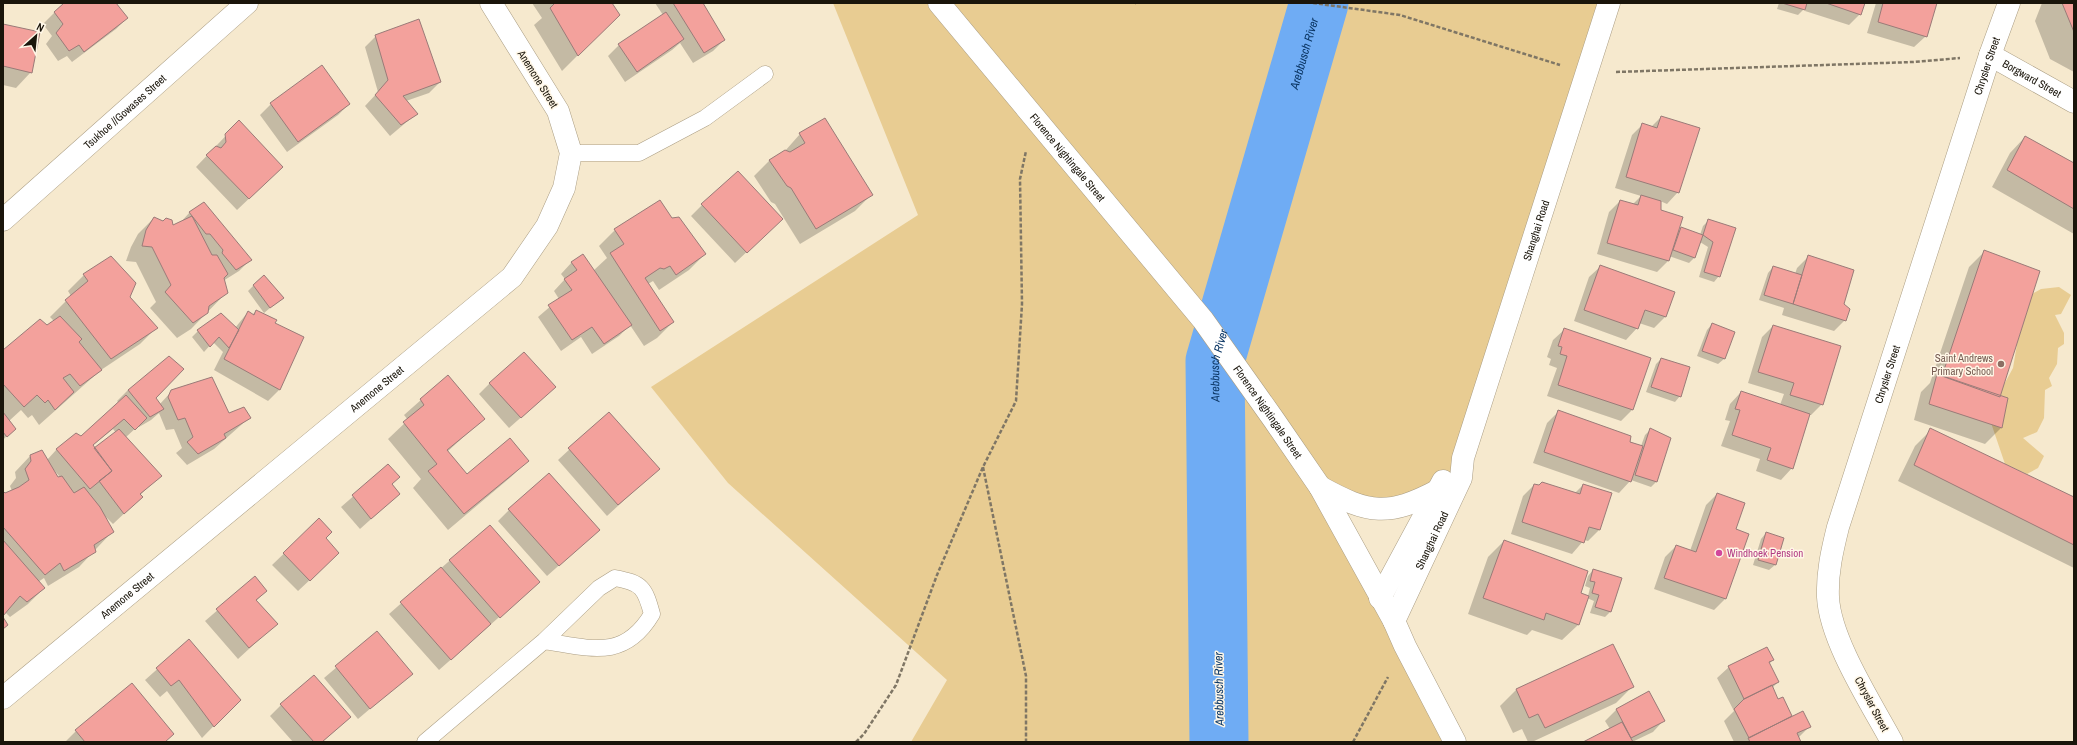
<svg xmlns="http://www.w3.org/2000/svg" width="2077" height="745" font-family="'Archivo Narrow',sans-serif">
<style>
.green{fill:#e8cc92}
.shadow{fill:#0003;fill-rule:evenodd}
.lines{fill:none;stroke-linecap:round;stroke-linejoin:round}
.river{stroke:#6facf4;stroke-width:59}
.building{fill:#f3a19c;stroke:#9a7b78}
.service-casing{stroke:#ab9e84;stroke-width:17}
.minor-casing{stroke:#ab9e84;stroke-width:23}
.tertiary-casing{stroke:#ab9e84;stroke-width:23}
.secondary-casing{stroke:#ab9e84;stroke-width:23}
.path{stroke:#7f7665;stroke-width:2.5;stroke-dasharray:4 2;stroke-linecap:butt}
.service{stroke:#fff;stroke-width:16}
.minor{stroke:#fff;stroke-width:22}
.tertiary{stroke:#fff;stroke-width:22}
.secondary{stroke:#fff;stroke-width:22}
.education-dot{fill:#8d6e63;stroke:#fff7e7;stroke-width:1.5}
.hotel-dot{fill:#d1479c;stroke:#fff7e7;stroke-width:1.5}
.labels{text-anchor:middle;dominant-baseline:central;stroke-width:3;stroke-linejoin:round;paint-order:stroke}
.street-label{font-size:11px;fill:#1a150b;stroke:#fff7e7}
.education-label{font-size:11px;fill:#785e54;stroke:#fff7e7;text-anchor:end}
.hotel-label{font-size:11px;fill:#b23c85;stroke:#fff7e7;text-anchor:start}
.water-label{font-size:12px;font-style:italic;fill:#0c3765;stroke:#fff7e7}
</style>
<rect width="100%" height="100%" fill="#f6e9ce"/>
<!-- green -->
<path class="green" d="M833,3H1609L1463,458L1439,490L1393,508L1321,488L1455,742H911L947,680L728,483L651,387L918,215Z
M2059,287L2071,295L2061,314L2055,315L2064,333V344L2058,348L2057,364L2049,378L2052,386L2045,390L2044,418L2037,432L2023,438L2044,456L2038,468L2027,474L2005,464L1988,414L2013,368L2017,344L2032,294L2041,289Z"/>
<!-- shadow -->
<path class="shadow" d="M64,3H114L127,18L116,29L72,62L67,56L58,61L46,44L52,36L43,24Z
M532,3H611L618,15L562,71L534,25L542,18Z
M655,3H702L724,40L713,51L693,63L680,43L672,50L625,82L608,56L619,45L663,15Z
M1779,3H1864L1860,14L1849,25L1805,11L1806,7L1798,15L1777,9Z
M1876,3H1936L1926,36L1914,47L1867,33Z
M2042,3H2074V72L2050,59L2035,21Z
M3,25L31,72L16,88L3,85Z
M376,36L440,82L429,93L406,101L416,114L390,136L365,106L378,92L365,47Z
M322,67L349,104L338,115L287,152L260,115L271,104Z
M1661,117L1678,192L1667,204L1660,201V211L1677,232L1681,228L1700,235L1703,226L1709,220L1734,228L1719,276L1714,282L1699,277L1708,247L1700,242L1695,257L1689,263L1669,256L1668,261L1657,272L1597,254L1609,212L1620,201L1632,205L1641,196L1615,188L1632,135L1643,124L1651,127Z
M239,122L271,178L237,210L196,167Z
M800,134L871,195L855,211L800,244L775,204L771,202L754,176L770,160L785,151Z
M2025,137L2074,165V234L1992,187L2010,153Z
M702,205L770,230L735,263L691,216Z
M190,212L250,260L239,271L223,281L226,293L191,329L177,338L150,308L156,302L136,262L126,261L131,247L138,234L154,218L172,226L180,223Z
M672,220L705,254L689,270L659,290L653,281L648,284L673,322L657,338L644,346L630,325L619,336L592,354L581,337L561,351L538,317L559,299L554,291L565,279L561,274L572,262L593,271L607,258L599,246L615,230Z
M1985,251L1999,397L2006,399L2001,428L1985,444L1914,420L1921,392L1930,383L1969,267Z
M1808,257L1843,305L1845,320L1834,331L1782,315L1784,308L1759,300L1768,273L1773,267L1795,274L1797,268Z
M1601,266L1674,292L1665,317L1654,328L1639,323L1637,328L1626,340L1574,321L1589,277Z
M84,275L129,297L156,328L140,344L101,370L39,425L32,415L28,418L21,410L9,421L14,428L3,440V351L54,321L50,317L71,296L68,291Z
M254,285L282,298L264,313L248,291Z
M256,311L274,323L279,390L268,401L214,370L223,352L213,342L204,352L192,337L198,331L235,328L248,312L252,315Z
M1712,324L1734,333L1724,359L1718,364L1697,356L1707,330Z
M1773,326L1822,404L1811,415H1809L1792,468L1781,480L1756,471L1760,459L1721,446L1730,421L1725,420L1730,404L1741,392L1780,405L1784,394L1748,383L1762,337Z
M1565,329L1650,358L1632,410L1621,421L1547,396L1557,368L1549,365L1551,359L1547,357L1553,340Z
M1661,359L1680,396L1675,402L1646,392L1656,364Z
M448,376L483,419L447,452L467,475L528,460L512,476L448,530L413,488L421,479L388,439L408,420L404,415Z
M490,383L543,398L509,428L479,394Z
M128,390L154,398L159,405L172,391L228,414L249,418L214,449L187,465L176,453L182,448L174,429L166,430L159,413L151,420L139,427L138,426L125,438L160,476L140,495L130,508L113,524L103,514L113,531L79,567L48,586L44,578L38,582L44,588L28,604L10,617L5,612L3,614V492L5,494L12,491L10,486L16,478L15,472L31,455L47,460L57,449L81,437L119,403L117,401ZM113,429L116,433L94,449L92,446ZM53,469L60,477L57,478Z
M1558,412L1641,446L1645,435L1650,430L1656,482L1651,487L1631,480L1619,493L1533,463L1547,423Z
M609,413L658,469L607,516L558,460Z
M1931,430L2074,498V568L1898,481L1915,446Z
M388,466L399,477L391,485L399,494L360,529L341,507Z
M1534,485L1575,493L1583,485L1599,530L1588,541L1584,540L1572,554L1511,534L1523,496Z
M1717,494L1735,529L1748,534L1725,599L1714,610L1654,589L1665,557L1676,546L1690,551L1706,505Z
M509,510L599,530L547,576L498,521Z
M319,520L325,539L327,564L298,591L272,565Z
M489,526L539,582L439,670L389,614Z
M1766,533L1775,565L1769,570L1753,565L1761,539Z
M1504,541L1579,593L1588,596L1590,588L1585,586L1588,576L1593,570L1611,611L1605,617L1590,613L1594,601L1587,598L1578,625L1562,640L1532,630L1527,635L1468,614L1488,557Z
M255,578L266,591L256,601L276,624L238,659L205,621Z
M377,633L411,674L358,719L324,678Z
M189,641L239,700L202,738L167,691L160,697L145,680Z
M1613,645L1632,687L1616,703L1532,742H1528L1522,729L1513,733L1500,706L1516,690Z
M1767,648L1773,660L1769,664L1778,682L1772,688L1778,701L1782,699L1792,718L1809,727L1798,738L1800,742H1734L1724,721L1734,711L1717,678L1729,667Z
M1649,693L1664,720L1653,732L1632,742H1585L1610,729L1605,721L1616,710Z
M281,705L350,717L322,742H293L270,716Z
M76,731L165,742H65Z"/>
<g class="lines">
<!-- river -->
<path class="river" id="s1" d="M1219,742L1215,361L1319,3"/>
</g>
<!-- building -->
<path class="building" d="M64,3H116L128,18L84,52L79,45L69,51L56,33L63,24L54,12Z
M555,3H612L620,15L578,56L550,8Z
M673,3H703L725,40L704,53Z
M1782,3H1807L1805,10Z
M1826,3H1865L1861,15Z
M1883,3H1937L1927,37L1878,22Z
M2062,3H2074V32Z
M666,12L684,39L637,72L618,44Z
M419,19L441,82L403,96L418,114L401,125L375,95L388,80L375,35Z
M3,24L40,32L32,73L3,66Z
M322,65L350,104L298,142L270,103Z
M1661,116L1700,128L1679,193L1626,177L1642,123L1657,128Z
M825,118L873,195L816,229L791,188L787,186L769,160L785,150L790,152L805,143L799,133Z
M239,120L283,167L249,199L206,155L216,146L221,148L226,142L225,134Z
M2025,136L2074,163V209L2007,170Z
M738,171L783,219L747,253L701,204Z
M1641,195L1661,201V210L1683,217L1669,261L1607,243L1620,200L1638,205Z
M660,200L672,218L679,217L706,254L676,275L670,266L664,269L660,268L645,278L674,322L660,331L610,253L624,244L614,229Z
M204,202L252,260L236,270L222,253L223,250L210,234H206L189,212Z
M192,216L212,255H217L228,274L224,278L228,293L209,306L208,313L193,323L165,292L171,285L152,247L142,246L146,230L154,217L163,221L166,218L172,220L173,225Z
M1708,219L1736,228L1720,277L1704,272L1713,242L1703,235Z
M1681,227L1703,235L1695,258L1673,250Z
M1984,250L2040,271L2000,397L1942,376Z
M583,254L632,325L604,344L592,327L572,340L548,305L572,290L564,279L577,270L571,262Z
M1808,255L1854,270L1844,304L1850,309L1846,321L1793,304Z
M111,256L136,283L130,297L158,328L111,359L65,300L88,281L83,274Z
M1600,265L1675,292L1666,317L1645,310L1638,329L1584,310Z
M1773,266L1802,275L1793,304L1764,295Z
M264,275L284,298L270,308L253,285Z
M256,310L277,320L275,323L304,337L280,390L224,359L248,311L254,315Z
M221,313L239,330L229,348L219,337L210,347L197,330Z
M60,316L82,339L79,342L102,370L80,386L70,374L63,378L74,392L55,410L48,400L45,403L37,395L24,407L3,384V350L40,319L47,325Z
M1712,323L1735,332L1725,359L1702,351Z
M1773,325L1841,346L1823,405L1790,395L1794,383L1758,372Z
M1564,328L1651,358L1633,410L1558,385L1567,356L1560,354L1562,347L1558,346Z
M524,352L556,387L521,418L489,383Z
M169,356L184,369L156,398L164,409L150,417L128,390Z
M1661,358L1690,367L1681,397L1651,387Z
M1937,374L2008,398L2002,428L1929,404Z
M448,375L485,419L447,450L467,474L510,438L529,461L464,514L428,471L437,464L403,422L424,405L420,399Z
M212,377L229,413L244,407L251,418L224,434L226,438L198,454L187,442L193,437L185,418L178,420L168,397L171,390Z
M1741,391L1810,414L1793,469L1767,460L1771,448L1732,435L1740,410L1735,409Z
M126,395L147,418L135,430L124,419L93,445L112,471L90,489L56,449L76,433L81,436Z
M1558,410L1631,436L1630,442L1643,446L1631,482L1544,452Z
M3,412L16,429L7,437L3,432Z
M609,412L660,469L618,505L568,448Z
M1650,428L1671,438L1657,482L1635,475Z
M1930,428L2074,497V545L1914,465Z
M119,429L162,476L140,494L143,497L124,514L99,481L112,471L94,448Z
M42,450L58,477L62,476L74,493L84,487L100,507L114,532L94,545L96,552L64,571L60,563L45,575L3,527V491L5,493L19,487L29,480L25,469L31,461L30,455Z
M388,464L400,477L392,484L400,494L371,519L352,495Z
M549,473L600,530L559,566L508,509Z
M1542,482L1580,494L1583,484L1612,493L1600,530L1589,527L1584,543L1522,522L1534,484L1539,485Z
M1717,493L1745,503L1736,529L1749,534L1726,599L1664,578L1676,545L1696,552Z
M319,518L332,532L326,538L339,553L310,581L283,553Z
M490,525L540,582L500,618L449,560Z
M1766,532L1784,538L1776,565L1758,560Z
M3,540L45,588L27,602L20,596L3,616Z
M1504,540L1588,571L1581,593L1589,596L1579,625L1546,613L1544,620L1483,598Z
M441,567L491,624L451,660L400,602Z
M1593,569L1622,578L1611,612L1595,607L1599,595L1592,593L1595,582L1590,581Z
M255,576L267,591L256,600L278,624L249,648L216,609Z
M3,617L8,625L3,629Z
M377,631L413,674L370,709L335,666Z
M189,639L241,700L214,727L179,680L171,686L156,668Z
M1613,644L1634,687L1545,728L1538,714L1529,718L1516,689Z
M1767,647L1774,660L1769,662L1779,682L1744,699L1728,666Z
M314,675L351,717L322,742H314L280,704Z
M132,683L174,734L165,742H85L75,730Z
M1772,685L1778,699L1783,697L1792,716L1749,738L1734,709L1744,699Z
M1649,691L1665,721L1631,738L1616,709Z
M1803,711L1811,727L1797,733L1801,742H1750L1748,738Z
M1622,722L1633,742H1583Z"/>
<g class="lines">
<defs>
<path id="service" d="M571,153H639L705,118L765,74
M425,742L544,641L599,588L615,578C642,583 645,588 652,614C624,661 590,648 544,641"/>
<g id="minor">
<path id="s2" d="M1990,55L2074,102"/>
<path id="s3" d="M3,698L512,277L547,226L564,188L571,153L558,111L491,3"/>
<path id="s4" d="M1892,742C1871,703 1830,640 1828,597C1827,573 1832,551 1838,527L1990,55L2009,3"/>
</g>
<g id="tertiary">
<path id="s5" d="M3,220L247,3"/>
<path d="M1380,598L1443,481"/>
<path id="s6" d="M1394,621L1461,478L1463,458L1609,3"/>
</g>
<g id="secondary">
<path id="s7" d="M939,3L1203,320L1274,420L1320,487L1394,621L1405,646L1455,742"/>
<path d="M1320,487C1369,514 1388,517 1439,490"/>
</g>
</defs>
<!-- service casing -->
<use href="#service" class="service-casing"/>
<!-- minor casing -->
<use href="#minor" class="minor-casing"/>
<!-- tertiary casing -->
<use href="#tertiary" class="tertiary-casing"/>
<!-- secondary casing -->
<use href="#secondary" class="secondary-casing"/>
<!-- path -->
<path class="path" d="M1135,3H1136
M1313,3L1400,15L1560,65
M1616,72L1913,62L1960,58
M983,467L1026,676V742
M856,742L864,734L896,685L937,575L983,467L1016,401L1022,304L1020,179L1026,151
M1353,742L1388,677"/>
<!-- service -->
<use href="#service" class="service"/>
<!-- minor -->
<use href="#minor" class="minor"/>
<!-- tertiary -->
<use href="#tertiary" class="tertiary"/>
<!-- secondary -->
<use href="#secondary" class="secondary"/>
</g>
<!-- markers -->
<circle class="education-dot" cx="2001" cy="364" r="4"/>
<circle class="hotel-dot" cx="1719" cy="553" r="4"/>
<g class="labels">
<!-- street labels -->
<g class="street-label">
<text stroke="none"><textPath href="#s4" startOffset="715">Chrysler Street</textPath></text>
<text stroke="none"><textPath href="#s2" startOffset="48">Borgward Street</textPath></text>
<text transform="translate(538 79) rotate(58)">Anemone Street</text>
<text stroke="none"><textPath href="#s5" startOffset="163">Tsukhoe //Gowases Street</textPath></text>
<text stroke="none"><textPath href="#s7" startOffset="201">Florence Nightingale Street</textPath></text>
<text stroke="none"><textPath href="#s6" startOffset="417">Shanghai Road</textPath></text>
<text stroke="none"><textPath href="#s4" startOffset="391">Chrysler Street</textPath></text>
<text stroke="none"><textPath href="#s3" startOffset="485">Anemone Street</textPath></text>
<text stroke="none"><textPath href="#s7" startOffset="525">Florence Nightingale Street</textPath></text>
<text stroke="none"><textPath href="#s6" startOffset="89">Shanghai Road</textPath></text>
<text stroke="none"><textPath href="#s3" startOffset="161">Anemone Street</textPath></text>
<text transform="translate(1872 704) rotate(62)">Chrysler Street</text>
</g>
<!-- education labels -->
<g class="education-label">
<text x="1993" y="358">Saint Andrews<tspan x="1993" dy="13">Primary School</tspan></text>
</g>
<!-- hotel labels -->
<g class="hotel-label">
<text x="1727" y="553">Windhoek Pension</text>
</g>
<!-- water labels -->
<g class="water-label">
<text stroke="none"><textPath href="#s1" startOffset="701">Arebbusch River</textPath></text>
<text stroke="none"><textPath href="#s1" startOffset="377">Arebbusch River</textPath></text>
<text transform="translate(1219 689) rotate(-91)">Arebbusch River</text>
</g>
</g>
<!-- border -->
<rect width="2077" height="745" fill="none" stroke="#1a150b" stroke-width="8"/>
<!-- north arrow -->
<g transform="translate(36 36) rotate(27)" stroke="#fff7e7" stroke-width="3" paint-order="stroke">
<path d="M0-3L7 15L0 10L-7 15Z" fill="#1a150b"/>
<text y="-6" font-size="11" font-weight="bold" text-anchor="middle" fill="#1a150b">N</text>
</g>
</svg>
